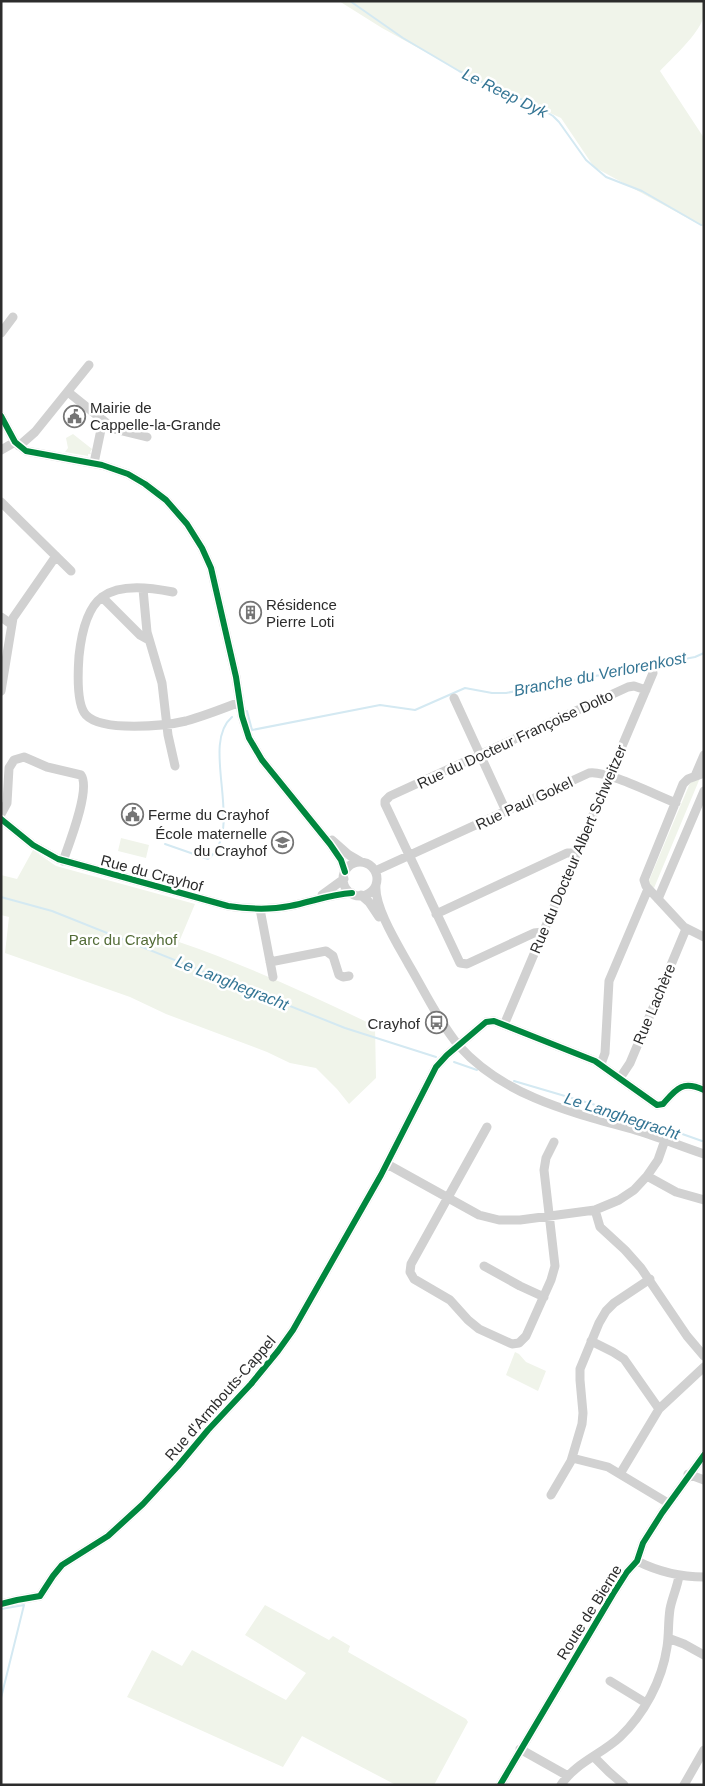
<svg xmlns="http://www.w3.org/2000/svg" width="705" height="1786" font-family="Helvetica,sans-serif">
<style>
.green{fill:#f0f4ea}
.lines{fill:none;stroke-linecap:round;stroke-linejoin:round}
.stream{stroke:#d4e9f2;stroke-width:2}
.minor{stroke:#d1d1d1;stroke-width:9}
.cycleway-casing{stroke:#fff;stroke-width:9}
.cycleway{stroke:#00873e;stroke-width:6}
.labels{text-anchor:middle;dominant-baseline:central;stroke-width:5;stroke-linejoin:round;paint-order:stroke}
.poi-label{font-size:15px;fill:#2c2c2c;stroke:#fff;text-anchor:start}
.street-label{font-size:15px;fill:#2c2c2c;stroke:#fff}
.park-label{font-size:15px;fill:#526b36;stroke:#fff}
.water-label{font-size:16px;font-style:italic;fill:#347594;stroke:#fff}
</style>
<rect width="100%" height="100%" fill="#fff"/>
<!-- green -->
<path class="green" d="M339,1H704C704,6 705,13 703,18C699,34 671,59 660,71L704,138V227L594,167L561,118L471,77L382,28Z
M73,434L92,449L90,452L91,454H88V456L65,452L68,448L66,438Z
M700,778L654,888L648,883L690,783Z
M121,838L149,845L146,858L118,851Z
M33,850L56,866L195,904L179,942C246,965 311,995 375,1026L376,1078L349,1104L337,1089L316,1068L290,1063L267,1052L166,1014L130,997L5,953L9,917L1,915V875L17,879Z
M515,1352L519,1354L526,1362L546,1371L538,1391L506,1375Z
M265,1605L329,1640L333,1636L350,1646L348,1652L466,1719L468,1722L434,1785H396L302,1736L283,1767L127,1697L152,1650L182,1666L192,1650L286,1700L306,1673L245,1635Z"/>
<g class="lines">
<!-- stream -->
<path class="stream" d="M350,1L403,38L459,71L496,89L535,105L553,116L559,122L586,160L606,177L642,191L701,225
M247,711L252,730L380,705L415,710L465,688L492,693H506L695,657L704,653
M165,844L208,859C246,829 199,745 232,717
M1,897L52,911L345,1028L436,1057
M454,1062L477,1070
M514,1081L626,1114L702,1141
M1,1609L24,1605L1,1698"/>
<!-- minor -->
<path class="minor" d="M1,333L13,317
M68,392L114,429L147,437
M1,416L15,442L26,451L102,465L128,474L145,484L166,500L187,524L202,548L211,568L236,677L242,716L249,738L262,760L330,844L341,860L345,872
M19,446L35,432L89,365
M1,450L15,442
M94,463L103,420
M1,502L71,571
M143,589L147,632L162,683L168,735L175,766
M173,592C152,588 121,583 102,597C86,609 81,637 79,656C78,670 76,704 86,715C102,732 165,726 186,721C204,716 222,709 240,702
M102,597L140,635L149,640
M1,617L11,624
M1,691L13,618L56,556
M454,698L506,811
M704,773L688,779L683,784L644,880L646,886L684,927L704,937
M695,776L704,755
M1,814L7,803L9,768L14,760L24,757L47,767L81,775C91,789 69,844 63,861
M1,819L33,845L58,859L228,906C248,909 270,910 290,906C311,902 331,894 352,893
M332,840L349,855L361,862
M343 879a17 17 0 1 1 34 0a17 17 0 1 1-34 0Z
M375,871L589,773C607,770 657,796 676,803
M376,885C374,907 398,945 409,965C425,992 439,1022 459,1046C504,1096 570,1112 632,1129C656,1136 680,1146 704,1154
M322,895L344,879
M361,895L369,902L379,917
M658,899L704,791
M260,909L273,977
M436,914L567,853H576
M543,932L534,933L467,964L460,963L385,804V801L390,796L628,687L634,686L646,690
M270,962L326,951L333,956L339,975L343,977L349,976
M504,1025L653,673
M601,1064L605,1053L609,981L648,889
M620,1078L630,1063L686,929
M487,1127L411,1264L410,1272L414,1279L450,1300L468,1320L479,1329L512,1344L519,1343L526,1336L551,1280L555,1266L544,1170L546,1158L554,1142
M387,1164L479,1215L499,1220H520L595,1210L619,1200L634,1190L647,1176L658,1160L665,1140
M647,1176L676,1192L704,1200
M595,1210L600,1227L625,1250L641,1268L687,1336L704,1356
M484,1266L520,1286L544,1297
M591,1341L613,1352L624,1359L659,1409
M572,1458L608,1467L668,1503
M620,1474L659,1409L704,1367
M688,1474L704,1480
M551,1495L571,1461L582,1424L583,1413L580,1380V1369L599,1323L606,1311L614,1303L650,1279
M637,1561C659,1572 679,1577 704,1577
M1,1604L17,1600L40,1596L53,1576L62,1565L108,1536L143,1504L178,1466L208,1430L251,1384L278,1351L293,1330L381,1175L436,1067L447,1055L486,1022L494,1021L595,1061L657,1105L663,1104C676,1089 682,1080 704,1090
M668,1638L684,1644L704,1655
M610,1681L646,1703
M520,1749L568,1776
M594,1757L609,1772L624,1785
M500,1785L613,1594L627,1572L637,1561L643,1543L662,1513L704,1455
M561,1785C575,1763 602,1754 620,1737C644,1714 662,1681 667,1647C669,1635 668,1622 670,1609C672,1598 677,1588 679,1576
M684,1785L704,1750"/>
<defs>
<path id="cycleway" d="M1,416L15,442L26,451L102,465L128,474L145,484L166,500L187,524L202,548L211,568L236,677L242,716L249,738L262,760L330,844L341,860L345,872
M1,819L33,845L58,859L228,906C248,909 270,910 290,906C311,902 331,894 352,893
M1,1604L17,1600L40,1596L53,1576L62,1565L108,1536L143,1504L178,1466L208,1430L251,1384L278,1351L293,1330L381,1175L436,1067L447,1055L486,1022L494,1021L595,1061L657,1105L663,1104C676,1089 682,1080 704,1090
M500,1785L613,1594L627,1572L637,1561L643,1543L662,1513L704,1455"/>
</defs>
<!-- cycleway casing -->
<use href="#cycleway" class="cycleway-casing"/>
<!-- cycleway -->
<use href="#cycleway" class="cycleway"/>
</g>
<!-- icons -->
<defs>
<symbol id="civic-ring" viewBox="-11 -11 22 22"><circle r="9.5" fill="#fff" stroke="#767676" stroke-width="1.5"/><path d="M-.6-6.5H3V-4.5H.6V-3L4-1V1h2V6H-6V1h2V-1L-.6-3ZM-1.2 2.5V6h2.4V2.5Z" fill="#767676"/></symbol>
<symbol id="building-ring" viewBox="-11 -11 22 22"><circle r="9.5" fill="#fff" stroke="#767676" stroke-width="1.5"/><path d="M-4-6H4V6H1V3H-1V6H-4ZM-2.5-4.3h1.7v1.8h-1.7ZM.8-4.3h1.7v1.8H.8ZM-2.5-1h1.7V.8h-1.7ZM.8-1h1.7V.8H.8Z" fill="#767676"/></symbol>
<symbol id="school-ring" viewBox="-11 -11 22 22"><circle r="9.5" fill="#fff" stroke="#767676" stroke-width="1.5"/><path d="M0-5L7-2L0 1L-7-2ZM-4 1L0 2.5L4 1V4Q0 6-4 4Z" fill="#767676"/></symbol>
<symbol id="bus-ring" viewBox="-11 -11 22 22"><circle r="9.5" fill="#fff" stroke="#767676" stroke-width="1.5"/><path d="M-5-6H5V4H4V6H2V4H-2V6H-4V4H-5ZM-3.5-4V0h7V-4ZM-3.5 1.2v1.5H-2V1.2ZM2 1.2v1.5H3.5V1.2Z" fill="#767676"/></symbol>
</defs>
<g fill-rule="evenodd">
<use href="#civic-ring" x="62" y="404" width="25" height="25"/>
<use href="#building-ring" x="238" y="600" width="25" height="25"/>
<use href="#civic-ring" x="120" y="802" width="25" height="25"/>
<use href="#school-ring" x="270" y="830" width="25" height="25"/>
<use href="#bus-ring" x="424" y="1010" width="25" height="25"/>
</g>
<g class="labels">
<!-- poi labels -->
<g class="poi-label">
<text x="90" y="407">Mairie de<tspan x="90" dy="17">Cappelle-la-Grande</tspan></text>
<text x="266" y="604">Résidence<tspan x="266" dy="17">Pierre Loti</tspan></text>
<text x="148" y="814">Ferme du Crayhof</text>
<text x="267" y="833" text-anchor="end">École maternelle<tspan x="267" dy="17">du Crayhof</tspan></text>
<text x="420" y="1023" text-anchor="end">Crayhof</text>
</g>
<!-- street labels -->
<g class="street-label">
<text transform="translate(515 739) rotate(-25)">Rue du Docteur Françoise Dolto</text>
<text transform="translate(524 803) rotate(-25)">Rue Paul Gokel</text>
<text transform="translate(578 849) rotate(-67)">Rue du Docteur Albert Schweitzer</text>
<text transform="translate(152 873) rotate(15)">Rue du Crayhof</text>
<text transform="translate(654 1004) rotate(-67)">Rue Lachère</text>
<text transform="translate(220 1398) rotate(-49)">Rue d'Armbouts-Cappel</text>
<text transform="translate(589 1612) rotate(-58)">Route de Bierne</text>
</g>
<!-- park labels -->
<g class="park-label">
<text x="123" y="939">Parc du Crayhof</text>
</g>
<!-- water labels -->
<g class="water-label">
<text transform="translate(505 93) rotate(26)">Le Reep Dyk</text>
<text transform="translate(600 674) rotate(-11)">Branche du Verlorenkost</text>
<text transform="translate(232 983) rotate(22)">Le Langhegracht</text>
<text transform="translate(622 1116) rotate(18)">Le Langhegracht</text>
</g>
</g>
<!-- border -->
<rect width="705" height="1786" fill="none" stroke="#2c2c2c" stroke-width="5"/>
</svg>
